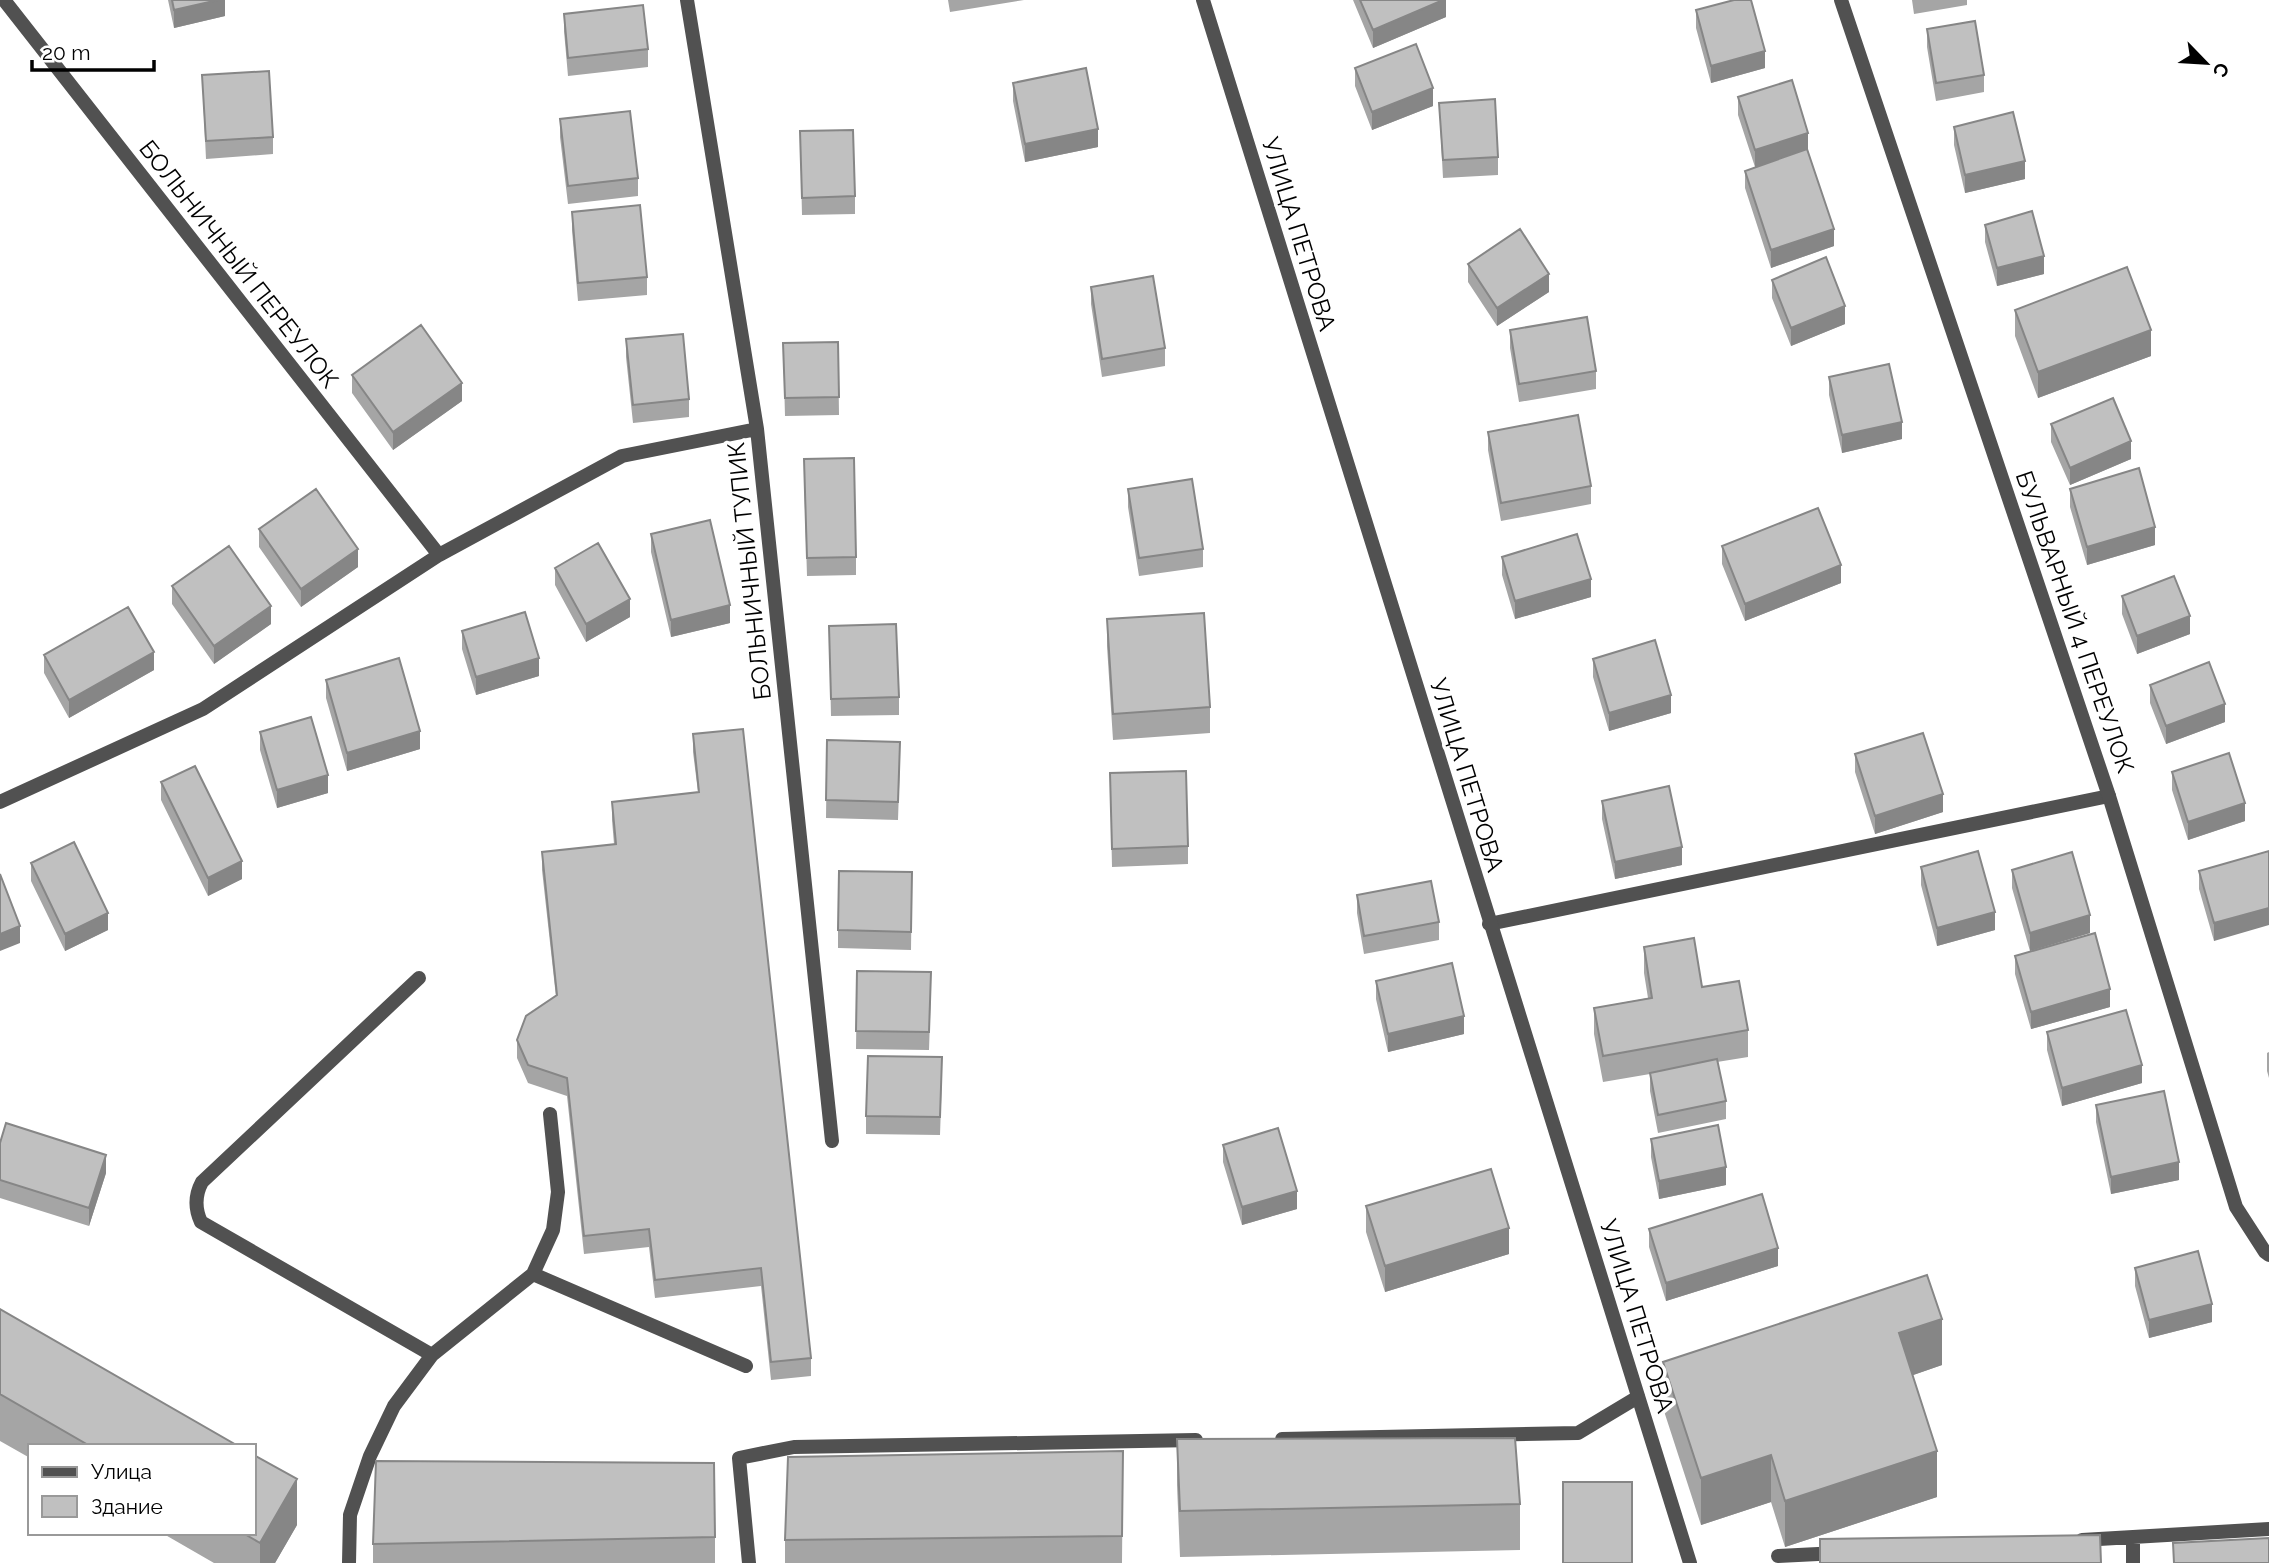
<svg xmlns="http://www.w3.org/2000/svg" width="2269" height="1563" font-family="Raleway,sans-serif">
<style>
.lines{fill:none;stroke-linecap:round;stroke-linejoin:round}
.service{stroke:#515151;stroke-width:14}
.minor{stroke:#515151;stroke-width:14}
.wall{fill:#a5a5a5}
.shaded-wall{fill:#868686}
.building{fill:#c0c0c0;stroke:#868686;stroke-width:2}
.labels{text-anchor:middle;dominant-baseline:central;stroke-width:7;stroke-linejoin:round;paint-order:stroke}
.street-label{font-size:24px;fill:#000;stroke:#fff}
</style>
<rect width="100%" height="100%" fill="#fff"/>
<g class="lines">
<!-- service -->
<path class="service" d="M1489,924L2109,796
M419,978L202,1182C195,1195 195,1209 201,1222L432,1355L533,1274L746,1366
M533,1274L553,1230L558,1192L550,1114
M1282,1439L1578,1433L1638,1397
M2082,1540L2269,1529
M1778,1556L1838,1553
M349,1563L350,1515L370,1456L394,1406L432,1355
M749,1563L739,1458L794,1447L1196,1440
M2133,1563V1537"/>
<!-- minor -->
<path class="minor" d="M4,0L439,555
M687,0L757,429L832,1141
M1203,0L1690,1563
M1841,0L2109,796L2236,1207L2265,1252L2269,1255
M0,802L203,709L439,555L622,456L757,429"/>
</g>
<!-- wall -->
<path class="wall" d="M168,0H225V16L174,28Z
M948,0H1024L950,12Z
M1353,0H1446V17L1373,48Z
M1912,0H1967V5L1914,14Z
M1696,10L1765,68L1711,83L1696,28Z
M564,14L648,49V67L568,76L564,31Z
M1927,29L1984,75V92L1936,101L1927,47Z
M1355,68L1433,106L1372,130L1355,86Z
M202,75L273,137V154L206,159Z
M1013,83L1098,147L1025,162L1013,101Z
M1738,97L1808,151L1834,246L1771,268L1745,188V171L1755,167L1738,115Z
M1439,103L1498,157V175L1443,178Z
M560,119L638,178V196L568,204L560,137Z
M1954,127L2025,179L1965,193L1954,145Z
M800,131L855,196V214L802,215Z
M572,212L647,277V295L578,301L572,230Z
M1985,225L2044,274L1997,286L1985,242Z
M1468,264L1549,292L1497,326L1468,282Z
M1772,280L1845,324L1791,346L1772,298Z
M1091,287L1165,348V366L1102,377L1091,304Z
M2015,310L2151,356L2038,398L2015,336Z
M1510,330L1596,371V389L1519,402L1510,348Z
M626,339L689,399V417L633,423L626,357Z
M838,342L839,415L785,416L783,343Z
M352,375L462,401L393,450L352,393Z
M1829,377L1902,439L1842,453L1829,395Z
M2051,424L2131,459L2070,485L2051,442Z
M1488,432L1591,486V504L1501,521L1488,450Z
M804,477L856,557V575L807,576Z
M1128,489L1203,549V567L1139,576L1128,507Z
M2070,489L2155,545L2087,565L2070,507Z
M259,529L358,567L301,607L259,547Z
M651,534L730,623L671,637L651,552Z
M1722,546L1841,583L1745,621L1722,564Z
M1502,557L1591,597L1515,619L1502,575Z
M555,568L630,617L586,642L555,585Z
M172,586L271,624L214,664L172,604Z
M2122,596L2190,634L2137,654L2122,614Z
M1107,619L1210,707V733L1113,740L1107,646Z
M829,626L899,697V715L831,716Z
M462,631L539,676L476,695L462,649Z
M44,655L154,670L69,718L44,673Z
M1593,659L1671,713L1609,731L1593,677Z
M326,680L420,749L347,771L326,698Z
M2150,685L2225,722L2166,744L2150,703Z
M260,732L328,793L277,808L260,750Z
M693,734L811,1358V1376L771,1380L761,1286L655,1298L649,1247L584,1254L567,1096L528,1083L517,1058V1040L556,997L542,870V852L614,844L612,820V802L698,792L693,752Z
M827,740L900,760L898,820L826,818Z
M1855,754L1943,812L1875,834L1855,772Z
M2172,772L2245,821L2188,840L2172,790Z
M1110,773L1188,846V864L1112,867Z
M161,782L242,879L208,896L161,800Z
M1602,801L1682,865L1615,879L1602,819Z
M2269,851L2214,941L2199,889V871Z
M31,863L108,930L65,951L31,881Z
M1921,867L1995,930L1937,946L1921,885Z
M2012,870L2090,933L2030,951L2012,888Z
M912,872L911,950L838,948V930Z
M1357,895L1439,922V940L1364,954L1357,913Z
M1644,947L1702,987L1748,1030V1057L1717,1062L1726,1101V1119L1658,1133L1650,1091V1074L1603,1082L1594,1034V1008L1648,998L1644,973Z
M2015,956L2110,1007L2031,1029L2015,974Z
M857,971L931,990L929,1050L856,1049Z
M1376,981L1464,1034L1388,1052L1376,999Z
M2047,1032L2142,1083L2062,1106L2047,1050Z
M2269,1052V1078L2267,1071V1053Z
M942,1075L940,1135L866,1134V1116Z
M2096,1105L2179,1180L2111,1194L2096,1122Z
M1651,1139L1726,1185L1659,1199L1651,1157Z
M0,1143L106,1173L89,1226L0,1198Z
M1223,1145L1297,1209L1242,1225L1223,1162Z
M1366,1206L1509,1254L1385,1292L1366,1232Z
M1649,1229L1778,1266L1666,1301L1649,1247Z
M2135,1268L2212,1322L2149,1338L2135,1286Z
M0,1309L238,1446H30V1458L0,1441Z
M1663,1362L1942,1365L1913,1375L1937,1497L1785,1547L1771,1502L1701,1525L1663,1408Z
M1177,1439L1520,1504V1550L1180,1557L1177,1485Z
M1123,1451L1122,1563H785V1540Z
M297,1525L275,1563H214L162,1533H254Z
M715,1537V1563H373V1544Z"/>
<!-- shaded-wall -->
<path class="shaded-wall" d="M218,0H225V16L174,28V10Z
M1443,0H1446V17L1373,48V30Z
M1765,51V68L1711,83V66Z
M1433,88V106L1372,130V112Z
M1098,129V147L1025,162V144Z
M1808,133V151L1755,168V150Z
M2025,161V179L1965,193V175Z
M1834,229V246L1771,268V250Z
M2044,256V274L1997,286V268Z
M1549,274V292L1497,326V308Z
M1845,306V324L1791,346V328Z
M2151,330V356L2038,398V372Z
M462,383V401L393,450V432Z
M1902,422V439L1842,453V435Z
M2131,441V459L2070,485V468Z
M2155,527V545L2087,565V547Z
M358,549V567L301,607V589Z
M1841,565V583L1745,621V604Z
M1591,579V597L1515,619V601Z
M630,599V617L586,642V624Z
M730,605V623L671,637V620Z
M271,606V624L214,664V646Z
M2190,616V634L2137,654V636Z
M154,652V670L69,718V700Z
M539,658V676L476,695V677Z
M1671,695V713L1609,731V713Z
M2225,704V722L2166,744V726Z
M420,731V749L347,771V753Z
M328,775V793L277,808V790Z
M1943,794V812L1875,834V816Z
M2245,803V821L2188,840V822Z
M1682,847V865L1615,879V862Z
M242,861V879L208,896V878Z
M2269,908V925L2214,941V923Z
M1995,912V930L1937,946V928Z
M108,913V930L65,951V934Z
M2090,915V933L2030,951V933Z
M20,926V943L0,951V934Z
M2110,989V1007L2031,1029V1012Z
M1464,1016V1034L1388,1052V1034Z
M2142,1065V1083L2062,1106V1088Z
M106,1155V1173L89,1226V1208Z
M2179,1162V1180L2111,1194V1177Z
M1726,1167V1185L1659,1199V1181Z
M1297,1191V1209L1242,1225V1207Z
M1509,1228V1254L1385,1292V1266Z
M1778,1248V1266L1666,1301V1283Z
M2212,1304V1322L2149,1338V1320Z
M1942,1319V1365L1899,1380V1333Z
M1937,1451V1497L1785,1547V1501Z
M1771,1455V1502L1701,1525V1478Z
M297,1479V1525L275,1563H260V1543Z"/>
<!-- building -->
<path class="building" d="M172,0H218L174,10Z
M1360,0H1443L1373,30Z
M1734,0H1751L1765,51L1711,66L1696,10Z
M643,5L648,49L568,58L564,14Z
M1975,21L1984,75L1936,83L1927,29Z
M1416,44L1433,88L1372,112L1355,68Z
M1086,68L1098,129L1025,144L1013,83Z
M269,71L273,137L206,141L202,75Z
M1792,80L1808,133L1755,150L1738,97Z
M1495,99L1498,157L1443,160L1439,103Z
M630,111L638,178L568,186L560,119Z
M2013,112L2025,161L1965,175L1954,127Z
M853,130L855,196L802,198L800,131Z
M1807,149L1834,229L1771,250L1745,171Z
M640,205L647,277L578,283L572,212Z
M2032,211L2044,256L1997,268L1985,225Z
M1520,229L1549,274L1497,308L1468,264Z
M1826,257L1845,306L1791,328L1772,280Z
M2127,267L2151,330L2038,372L2015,310Z
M1153,276L1165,348L1102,359L1091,287Z
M1587,317L1596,371L1519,384L1510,330Z
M421,325L462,383L393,432L352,375Z
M683,334L689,399L633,405L626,339Z
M838,342L839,397L785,398L783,343Z
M1889,364L1902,422L1842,435L1829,377Z
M2113,398L2131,441L2070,468L2051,424Z
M1578,415L1591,486L1501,503L1488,432Z
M854,458L856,557L807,558L804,459Z
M2139,468L2155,527L2087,547L2070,489Z
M1192,479L1203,549L1139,558L1128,489Z
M316,489L358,549L301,589L259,529Z
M1818,508L1841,565L1745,604L1722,546Z
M710,520L730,605L671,620L651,534Z
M1577,534L1591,579L1515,601L1502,557Z
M598,543L630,599L586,624L555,568Z
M229,546L271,606L214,646L172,586Z
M2174,576L2190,616L2137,636L2122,596Z
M128,607L154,652L69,700L44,655Z
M525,612L539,658L476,677L462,631Z
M1204,613L1210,707L1113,714L1107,619Z
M896,624L899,697L831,699L829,626Z
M1655,640L1671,695L1609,713L1593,659Z
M399,658L420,731L347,753L326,680Z
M2209,662L2225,704L2166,726L2150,685Z
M311,717L328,775L277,790L260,732Z
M743,729L811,1358L771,1362L761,1268L655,1280L649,1229L584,1236L567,1078L528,1065L517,1040L526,1016L557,995L542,852L616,844L612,802L699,792L693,734Z
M1923,733L1943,794L1875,816L1855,754Z
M827,740L900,742L898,802L826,800Z
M2229,753L2245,803L2188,822L2172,772Z
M195,766L242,861L208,878L161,782Z
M1186,771L1188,846L1112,849L1110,773Z
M1669,786L1682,847L1615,862L1602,801Z
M74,842L108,913L65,934L31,863Z
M1978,851L1995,912L1937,928L1921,867Z
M2269,851V908L2214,923L2199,871Z
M2072,852L2090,915L2030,933L2012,870Z
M839,871L912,872L911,932L838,930Z
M0,874L20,926L0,934Z
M1431,881L1439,922L1364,936L1357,895Z
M2095,933L2110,989L2031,1012L2015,956Z
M1694,938L1702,987L1739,981L1748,1030L1603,1056L1594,1008L1652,998L1644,947Z
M1452,963L1464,1016L1388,1034L1376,981Z
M857,971L931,972L929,1032L856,1031Z
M2126,1010L2142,1065L2062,1088L2047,1032Z
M868,1056L942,1057L940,1117L866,1116Z
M1717,1059L1726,1101L1658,1115L1650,1073Z
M2164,1091L2179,1162L2111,1177L2096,1105Z
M6,1123L106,1155L89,1208L0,1180V1143Z
M1718,1125L1726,1167L1659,1181L1651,1139Z
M1278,1128L1297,1191L1242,1207L1223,1145Z
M1491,1169L1509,1228L1385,1266L1366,1206Z
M1762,1194L1778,1248L1666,1283L1649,1229Z
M2198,1251L2212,1304L2149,1320L2135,1268Z
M1927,1275L1942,1319L1899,1333L1937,1451L1785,1501L1771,1455L1701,1478L1663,1362Z
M0,1309L238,1446H90L0,1394Z
M1515,1438L1520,1504L1180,1511L1177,1439Z
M1123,1451L1122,1536L785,1540L788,1457Z
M254,1455L297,1479L260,1543L243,1533H254Z
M376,1461L714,1463L715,1537L373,1544Z
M1563,1482H1632V1563H1563Z
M2100,1535L2101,1563H1820V1539Z
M2269,1538V1563H2174L2173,1543Z"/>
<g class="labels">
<!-- street labels -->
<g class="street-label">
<text transform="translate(1299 234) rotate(73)">УЛИЦА ПЕТРОВА</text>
<text transform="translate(239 264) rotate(52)">БОЛЬНИЧНЫЙ ПЕРЕУЛОК</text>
<text transform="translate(749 571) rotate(-96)">БОЛЬНИЧНЫЙ ТУПИК</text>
<text transform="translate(2075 622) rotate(71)">БУЛЬВАРНЫЙ 4 ПЕРЕУЛОК</text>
<text transform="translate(1467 775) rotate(73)">УЛИЦА ПЕТРОВА</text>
<text transform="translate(1637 1316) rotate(73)">УЛИЦА ПЕТРОВА</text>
</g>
</g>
<!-- legend -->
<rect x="28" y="1444" width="228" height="91" fill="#ffffff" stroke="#999999" stroke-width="2"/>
<rect x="42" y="1467" width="35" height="10" fill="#515151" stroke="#999999" stroke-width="2"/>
<text x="91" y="1479" font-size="21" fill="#000000">Улица</text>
<rect x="42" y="1496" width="35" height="21" fill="#c0c0c0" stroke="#999999" stroke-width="2"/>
<text x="91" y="1514" font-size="21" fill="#000000">Здание</text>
<!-- north arrow -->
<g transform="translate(2206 63) rotate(115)" stroke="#ffffff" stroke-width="5" paint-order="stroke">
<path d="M0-5L12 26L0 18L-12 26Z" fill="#000000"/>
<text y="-10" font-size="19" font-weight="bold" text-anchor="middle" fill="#000000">С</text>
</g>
<!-- scale -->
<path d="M32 60v10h122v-10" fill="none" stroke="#000000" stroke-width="3.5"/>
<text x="42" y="60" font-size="21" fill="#000000" stroke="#ffffff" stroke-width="5" paint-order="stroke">20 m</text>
</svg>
